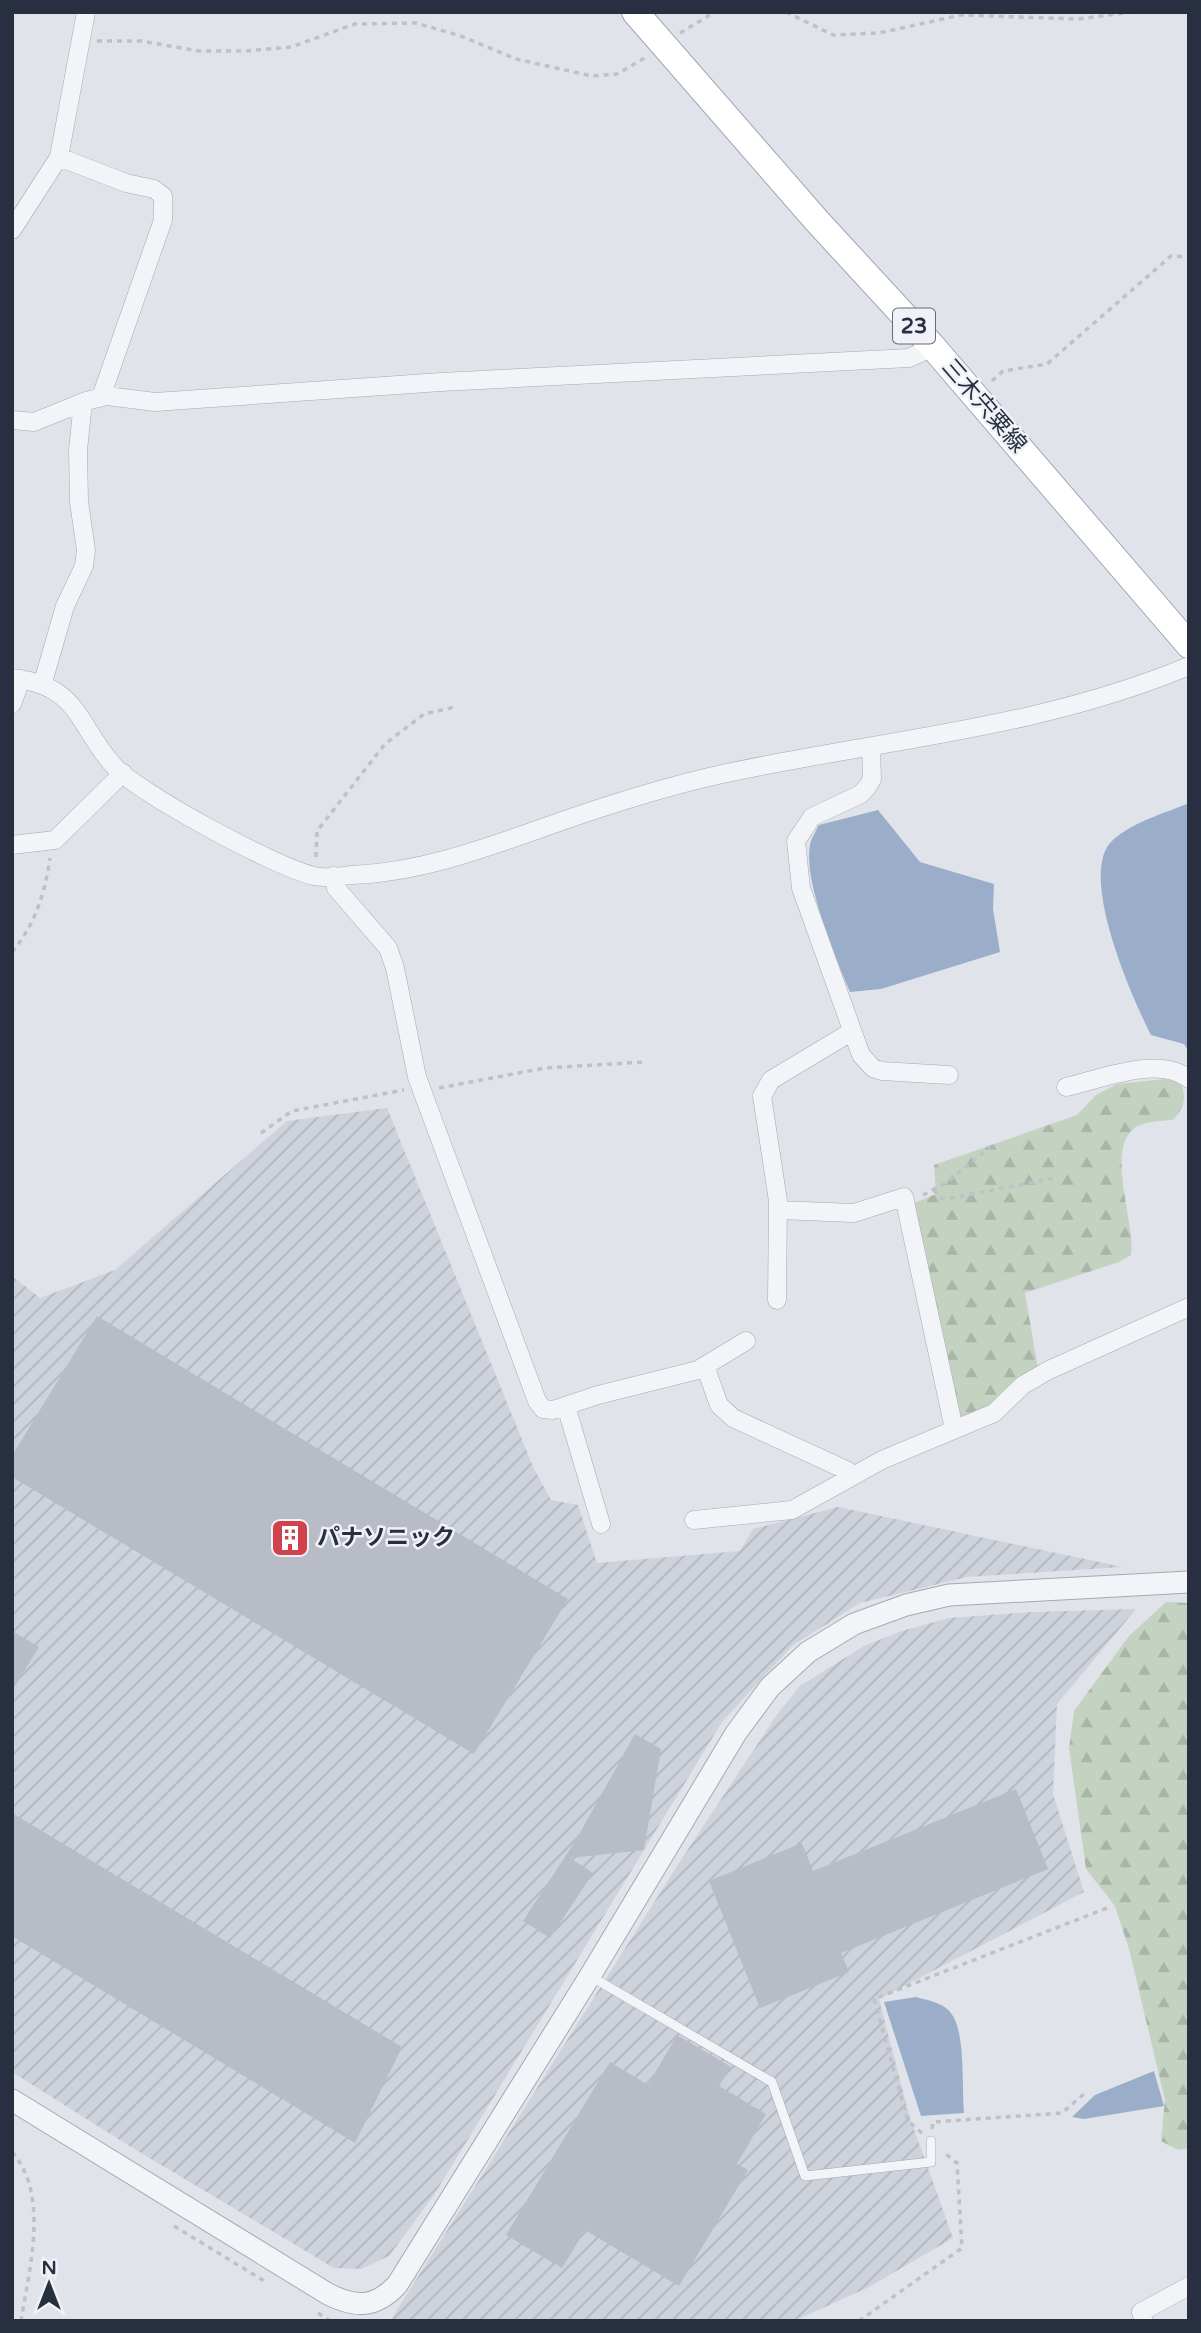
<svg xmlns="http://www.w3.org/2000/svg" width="1201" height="2333" font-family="'Varela Round','Noto Sans JP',sans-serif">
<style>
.industrial{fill:url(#industrial-furrows)}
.forest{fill:url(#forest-firs)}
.water{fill:#9aaeca}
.building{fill:#b7bcc6}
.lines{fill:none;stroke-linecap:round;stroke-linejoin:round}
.service-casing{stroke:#a5a9b3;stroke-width:10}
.minor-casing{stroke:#a5a9b3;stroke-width:19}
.tertiary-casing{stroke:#a5a9b3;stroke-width:23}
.primary-casing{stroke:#9fa6b5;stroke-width:28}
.path{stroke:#bec1c8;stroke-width:3.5;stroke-dasharray:5 5;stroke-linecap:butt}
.service{stroke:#f3f4f8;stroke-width:9}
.minor{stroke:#f3f4f8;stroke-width:18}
.tertiary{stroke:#f3f4f8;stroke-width:21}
.primary{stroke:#fff;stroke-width:26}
.labels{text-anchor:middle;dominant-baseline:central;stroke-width:5;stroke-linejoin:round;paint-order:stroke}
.shield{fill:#f0f2f7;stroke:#646a78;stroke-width:2}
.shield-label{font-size:21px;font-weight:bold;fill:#282f41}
.street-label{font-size:23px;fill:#282f41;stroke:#f0f2f7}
.poi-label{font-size:23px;font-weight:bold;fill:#282f41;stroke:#f0f2f7;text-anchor:start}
</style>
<defs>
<pattern id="industrial-furrows" width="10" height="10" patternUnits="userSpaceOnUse" patternTransform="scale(1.75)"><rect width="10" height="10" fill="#ced2db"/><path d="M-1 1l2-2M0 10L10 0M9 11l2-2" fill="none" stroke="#b1b5bd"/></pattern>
<pattern id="forest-firs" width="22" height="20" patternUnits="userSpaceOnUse" patternTransform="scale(1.75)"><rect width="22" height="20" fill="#c4d3c1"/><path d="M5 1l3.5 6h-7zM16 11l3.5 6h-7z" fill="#a8b5a7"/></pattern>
</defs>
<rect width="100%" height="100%" fill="#e0e3e9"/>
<!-- industrial -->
<path class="industrial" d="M387,1108L534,1469L551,1500L578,1505L597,1563L740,1551L753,1529L838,1507L1123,1567L967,1577L860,1603L792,1646L722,1722L434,2195L389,2256L361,2269L334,2268L131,2147L12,2072V1276L40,1298L115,1270L287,1121Z
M1136,1609L1057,1704L1053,1794L1084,1892L879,1999L910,2118L953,2238L869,2287L794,2321H390L677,1866L776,1716L800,1686L864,1646L902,1631L949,1618L1032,1612Z"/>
<!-- forest -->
<path class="forest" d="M1165,1079L1181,1083C1187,1100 1184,1107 1173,1120C1161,1121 1146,1121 1136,1127C1104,1148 1136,1223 1131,1255L1119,1262L1025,1293L1038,1369L995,1403L957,1420L912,1204L936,1194L934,1165L1077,1115L1096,1095L1117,1084Z
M1166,1602L1189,1603V2148L1178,2150L1161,2141L1165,2100L1129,1949L1115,1906L1086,1869L1069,1748L1074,1711L1129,1636Z"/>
<!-- water -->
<path class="water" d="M1189,803V1052L1184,1044L1151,1035C1133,1000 1077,874 1112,841C1132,822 1163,814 1189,803Z
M878,810L920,862L994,884L993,909L1000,952L881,989L850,992C836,958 803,881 810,845C811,839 816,831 819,825Z
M916,1997C930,2001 947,2003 954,2018C965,2038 962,2089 964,2113L921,2116L884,2002Z
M1154,2071L1164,2106L1084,2119L1072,2117L1095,2095Z"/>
<!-- building -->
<path class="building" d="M97,1316L568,1599L474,1754L12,1477V1456Z
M12,1631L39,1647L12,1691Z
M635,1734L661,1749L644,1850L570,1858L593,1873L550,1938L523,1921L576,1840Z
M1016,1789L1048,1869L841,1953L849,1972L760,2008L709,1881L802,1843L813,1871Z
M12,1813L402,2047L355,2143L12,1936Z
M677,2035L731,2067L719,2086L766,2114L737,2164L748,2170L679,2286L585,2230L562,2268L506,2235L610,2062L648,2085Z"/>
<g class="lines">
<defs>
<path id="service" d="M590,1976L772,2082L805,2176L931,2162V2141"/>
<path id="minor" d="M59,157L126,183L154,189L163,196V220L101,397
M12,230L59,157L86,12
M12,420L34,422L86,401L107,396L155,402L441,382L909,358L933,347
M12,678C80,686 76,723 113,765C138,793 277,868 314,876C326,879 341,876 352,875C426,872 493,845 562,821C614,803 668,786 722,774C880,740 1038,729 1189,666
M43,682L65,606L84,566L86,550L79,502L78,450L83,402
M12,704L21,679
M871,748L872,779L868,786L861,794L812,817L796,841L801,888L861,1055L873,1068L882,1071L949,1075
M12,845L55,840L123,773
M333,876L336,888L388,948L395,968L417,1077L537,1401L543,1409L553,1410L598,1395L698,1370L746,1341
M1066,1087C1101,1079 1158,1055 1189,1079
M778,1210L854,1213L904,1197L954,1429
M777,1300L778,1201L762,1096L771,1080L851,1032
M705,1366L719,1405L733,1418L848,1471L851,1477
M566,1406L601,1524
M694,1520L792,1510L882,1460L994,1413L1023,1385L1049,1370L1189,1307
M1144,2321L1141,2312L1189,2286"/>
<path id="tertiary" d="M12,2100L328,2294C356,2308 375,2308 397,2285L590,1976L736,1733L770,1687L808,1652L854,1624L906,1605L949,1595L1189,1582"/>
<path id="primary" d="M635,12L817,221L933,347L1189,645"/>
</defs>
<!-- service casing -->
<use href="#service" class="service-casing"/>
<!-- minor casing -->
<use href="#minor" class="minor-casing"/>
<!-- tertiary casing -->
<use href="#tertiary" class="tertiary-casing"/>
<!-- primary casing -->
<use href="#primary" class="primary-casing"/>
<!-- path -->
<path class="path" d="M786,12L833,35L879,33L961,15L1078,19L1133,12
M680,33L715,12
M97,41H141L199,51H246L291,47L355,24L416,23L461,36L516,59L592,76L617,74L645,58
M992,381L1003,371L1047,364L1171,256L1189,257
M316,857L317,831L385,744L424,714L455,707
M12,952C35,925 45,893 50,858
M439,1088L545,1068L645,1062
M261,1133L292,1111L404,1090
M934,1190L940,1198L946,1199L1055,1178
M923,1195L946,1183L990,1147
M932,2129L933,2122L1062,2113L1085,2093
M922,2133L908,2121L874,1999L1107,1908
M12,2152C50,2195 29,2270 21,2321
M174,2226L266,2282
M318,2313L330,2321
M859,2321L962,2248L957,2163L943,2152"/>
<!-- service -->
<use href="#service" class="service"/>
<!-- minor -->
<use href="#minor" class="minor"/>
<!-- tertiary -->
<use href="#tertiary" class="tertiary"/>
<!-- primary -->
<use href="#primary" class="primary"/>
</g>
<!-- icons -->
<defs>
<symbol id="building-square" viewBox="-11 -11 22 22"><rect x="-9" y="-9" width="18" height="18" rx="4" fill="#d1424d" stroke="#f0f2f7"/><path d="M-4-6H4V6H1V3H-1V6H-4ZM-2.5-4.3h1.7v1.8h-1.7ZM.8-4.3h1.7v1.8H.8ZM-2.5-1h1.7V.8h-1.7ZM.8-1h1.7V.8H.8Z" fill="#fff"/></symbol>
</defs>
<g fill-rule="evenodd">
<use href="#building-square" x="268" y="1516" width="44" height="44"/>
</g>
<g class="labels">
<!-- shield labels -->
<rect class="shield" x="893" y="308.5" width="42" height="35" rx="5"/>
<g class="shield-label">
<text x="914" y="326">23</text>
</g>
<!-- street labels -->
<g class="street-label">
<text transform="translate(984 406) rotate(49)">三木宍粟線</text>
</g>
<!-- poi labels -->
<g class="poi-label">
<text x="317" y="1538">パナソニック</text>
</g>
</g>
<!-- border -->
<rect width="1201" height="2333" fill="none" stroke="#282f41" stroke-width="28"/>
<!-- north arrow -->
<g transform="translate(49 2284)" stroke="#f0f2f7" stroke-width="5" paint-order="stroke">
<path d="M0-5L12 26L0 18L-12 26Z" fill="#282f41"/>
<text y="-10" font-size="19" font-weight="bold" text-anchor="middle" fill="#282f41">N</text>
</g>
</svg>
